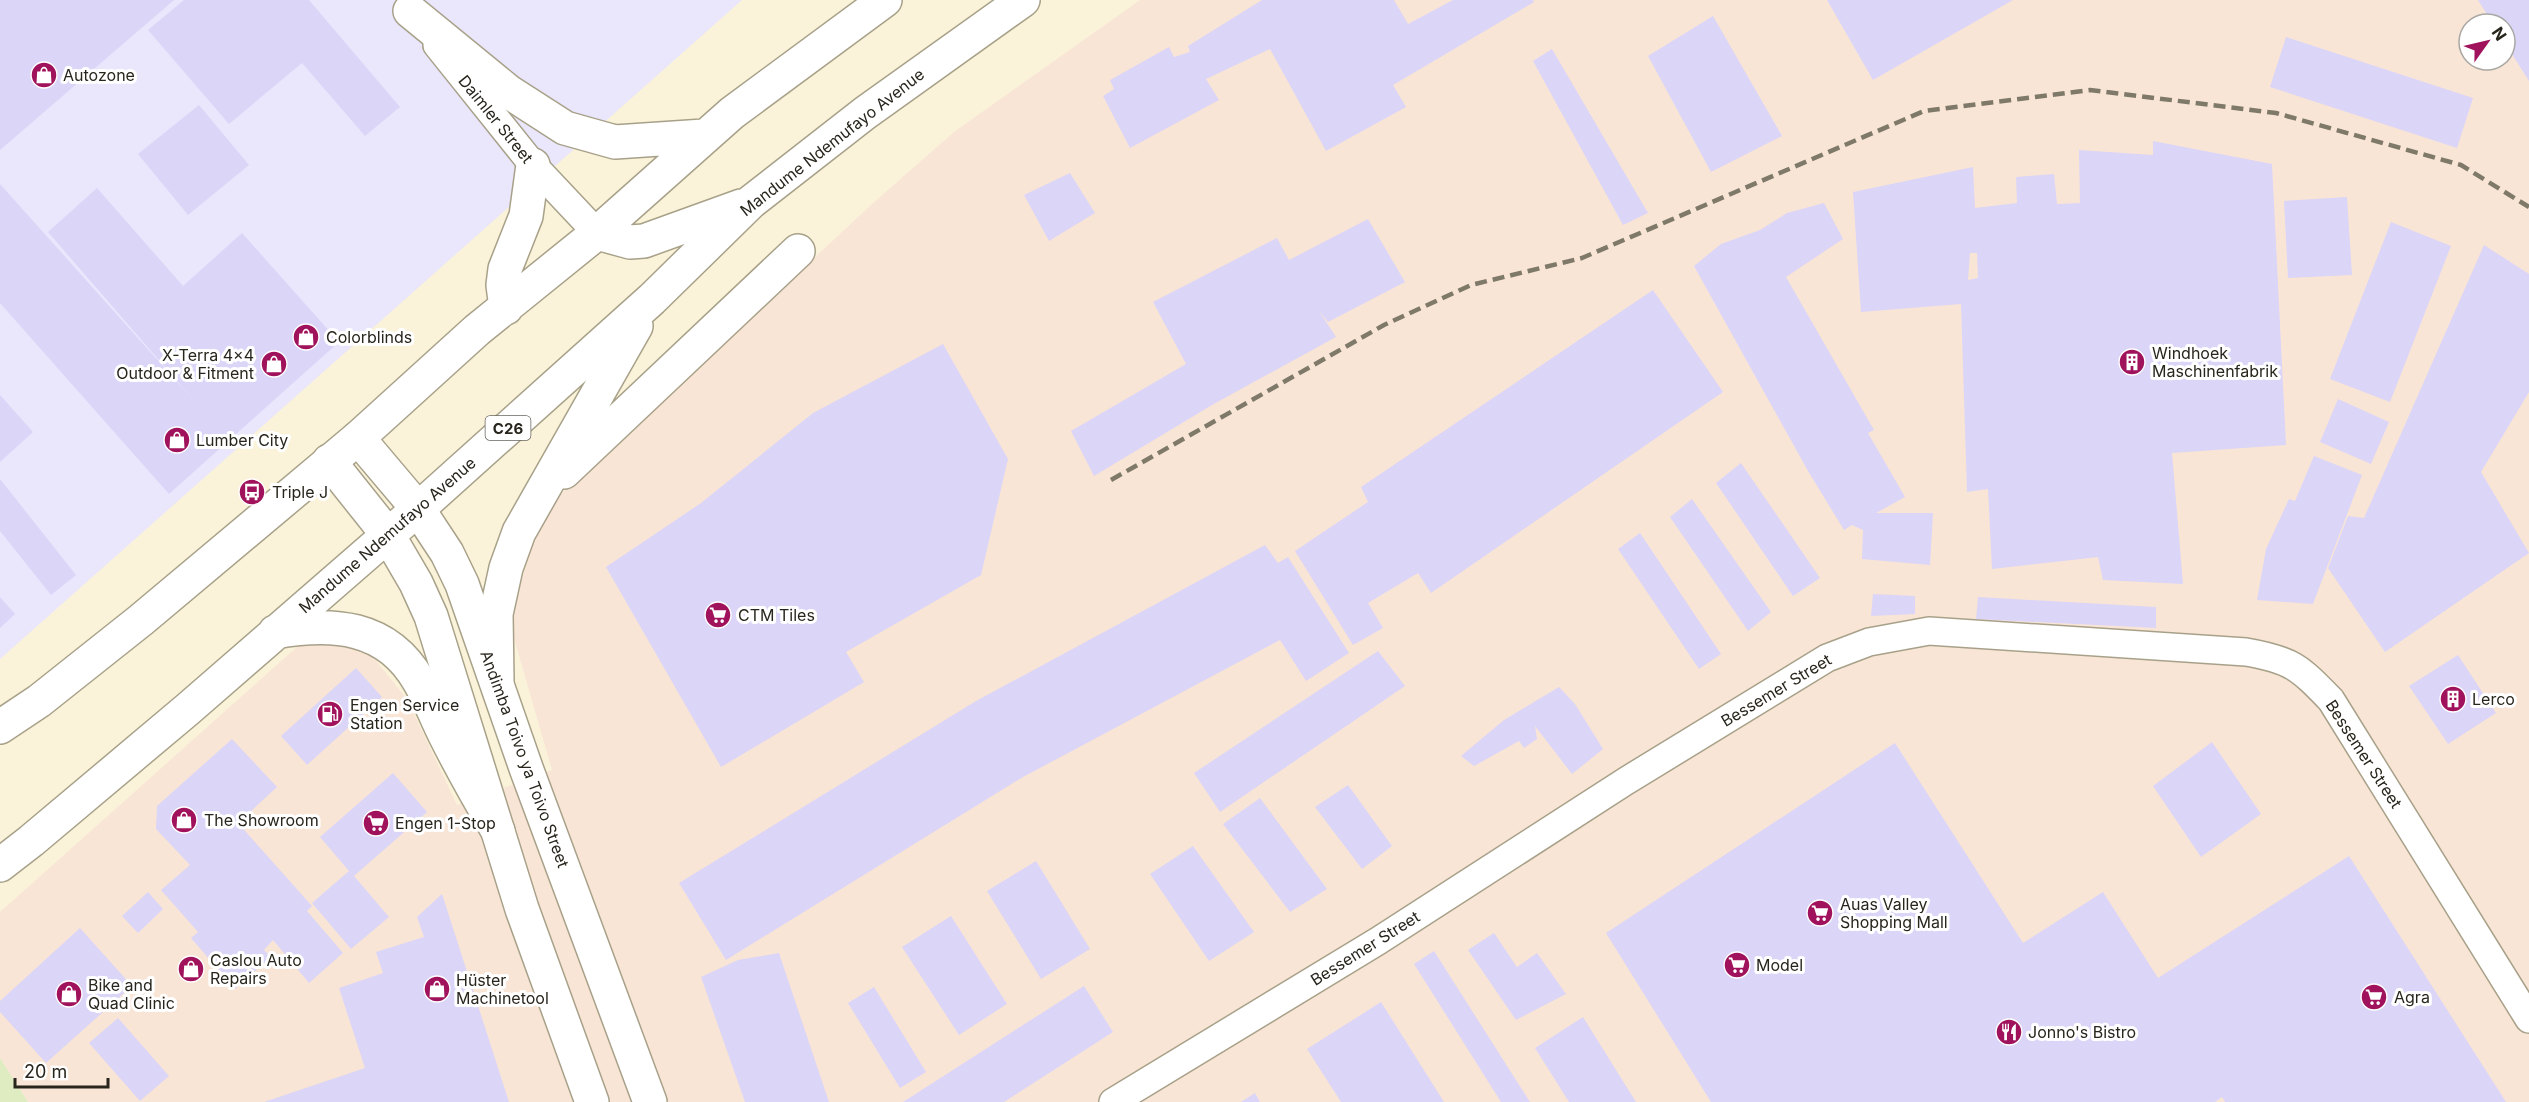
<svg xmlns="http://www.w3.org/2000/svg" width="2529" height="1102" font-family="Inter,sans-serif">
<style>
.commercial{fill:#f9e5d6;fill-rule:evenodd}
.industrial{fill:#eae6fc}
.green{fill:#dfecc1}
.building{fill:#dbd5f8;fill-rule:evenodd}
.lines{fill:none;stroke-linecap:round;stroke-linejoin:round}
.minor-casing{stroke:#a8a189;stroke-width:30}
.tertiary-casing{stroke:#a8a189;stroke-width:36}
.primary-casing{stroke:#a8a189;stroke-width:36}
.minor{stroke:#fff;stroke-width:27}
.tertiary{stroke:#fff;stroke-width:33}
.primary{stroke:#fff;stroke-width:33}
.rail{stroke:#7e7969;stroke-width:4.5;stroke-dasharray:12 6;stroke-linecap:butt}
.labels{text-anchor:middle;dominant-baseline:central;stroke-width:6;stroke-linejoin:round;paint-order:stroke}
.shield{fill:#fff;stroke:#686660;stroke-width:1.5}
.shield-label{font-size:15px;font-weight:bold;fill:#28251c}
.poi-label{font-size:16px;fill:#28251c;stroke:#fff;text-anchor:start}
.street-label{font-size:16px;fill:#28251c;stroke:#fff}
</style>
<rect width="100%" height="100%" fill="#faf3d9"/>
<!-- commercial -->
<path class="commercial" d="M1140,0H2529V1102H28L0,1058V912L307,638L368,651L407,699L457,805L552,770L509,621L543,511L872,204L954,132ZM2469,24H2505V60H2469Z"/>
<!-- industrial -->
<path class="industrial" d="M0,0H742L0,659Z"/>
<!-- green -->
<path class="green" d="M0,1058L28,1102H0Z"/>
<!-- building -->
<path class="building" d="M0,0H174L0,150Z
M184,0H309L400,107L365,136L302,63L229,124L148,30Z
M1262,0H1394L1408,24L1453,0H1533L1534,2L1393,85L1406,107L1326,151L1270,49L1206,79L1219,100L1130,148L1103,96L1114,89L1110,80L1169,47L1174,57L1190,52L1188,46Z
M1827,0H2013L1873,80Z
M2478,0H2529V81L2505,43V24H2493Z
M1713,16L1782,136L1711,172L1648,56Z
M2286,37L2473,98L2457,148L2270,87Z
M1552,49L1648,213L1623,225L1533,61Z
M199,105L249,165L188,215L138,154Z
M2153,141L2272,164L2286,445L2172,453L2183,584L2103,580L2098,557L1992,569L1988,489L1967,492L1961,304L1861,312L1853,192L1973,167L1975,208L2017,203L2016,177L2054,174L2057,204L2080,203L2079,150L2153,155ZM1970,253H1977L1978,278L1968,280Z
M1070,173L1095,213L1049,241L1024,195Z
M0,184L196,403L48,232L97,188L183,286L242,233L339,342L169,494L0,303Z
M2347,197L2352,275L2288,278L2284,201Z
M1824,203L1843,239L1786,277L1874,430L1868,433L1905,497L1876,513H1933L1930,565L1862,559L1863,530L1852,525L1844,530L1808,471L1694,266L1721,244L1760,230L1787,213Z
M1368,219L1405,282L1328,322L1319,311L1336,337L1212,405L1094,476L1071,431L1186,364L1153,302L1277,238L1289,260Z
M2391,222L2451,246L2390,402L2330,379Z
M2484,245L2529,274V392L2481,472L2529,553L2385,652L2328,568L2348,516L2364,518Z
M1653,290L1723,392L1431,593L1418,573L1368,603L1383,628L1353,645L1295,551L1368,502L1361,487Z
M943,344L1008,459L981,575L846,652L864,682L721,767L606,567L701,503L813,413Z
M0,395L33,432L0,462Z
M2338,399L2389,422L2371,464L2320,442Z
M2314,456L2362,475L2313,604L2257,600L2266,549L2289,499L2295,501Z
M1741,463L1820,578L1793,596L1716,483Z
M0,479L76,575L51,595L0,531Z
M1692,499L1771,612L1748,631L1670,517Z
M1640,533L1721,654L1699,669L1618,549Z
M1265,545L1278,563L1288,557L1349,653L1306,681L1280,640L1023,777L726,960L679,883L976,701Z
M1873,594L1915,596V614L1871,616Z
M0,597L15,614L0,628Z
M1978,597L2156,607V628L1976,619Z
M1378,651L1405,686L1220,812L1194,773Z
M2458,655L2496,713L2448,744L2409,686Z
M356,668L382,697L307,765L281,736Z
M1559,687L1575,704L1603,749L1572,774L1535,726L1537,739L1524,748L1519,741L1474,766L1461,756L1504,720Z
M232,739L277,787L238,823L312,906L307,911L343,953L309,983L273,940L264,950L271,957L235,989L191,938L198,932L161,890L190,865L156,829L157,806Z
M2212,742L2261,814L2201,857L2153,786Z
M1895,743L2023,943L2103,892L2158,978L2349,856L2506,1102H2225L2222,1097L2215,1102H1711L1606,933Z
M393,773L427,812L354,876L389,917L351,949L312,903L349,871L320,837Z
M1348,785L1392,846L1362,869L1315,807Z
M1260,798L1327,889L1290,912L1223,824Z
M1193,846L1254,932L1209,961L1150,874Z
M1036,861L1090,949L1041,979L987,891Z
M148,892L163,909L138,933L122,916Z
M442,894L509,1102H264L365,1068L339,988L383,973L376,952L424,937L417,917Z
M951,916L1007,1004L959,1035L902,947Z
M80,928L132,986L46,1063L0,1012V1001Z
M1494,933L1517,967L1537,953L1566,994L1516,1020L1468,950Z
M1434,951L1530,1102H1501L1414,964Z
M779,953L829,1102H745L701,977L738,960Z
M1084,986L1113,1032L1004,1102H903Z
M874,987L926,1072L900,1088L848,1003Z
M1381,1002L1444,1102H1341L1307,1049Z
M1583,1017L1636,1102H1569L1535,1048Z
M118,1018L169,1076L140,1101L89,1043Z
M1255,1093L1260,1102H1241Z"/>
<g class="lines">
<defs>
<path id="minor" d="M437,45L533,165L597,233
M1113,1102L1378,941L1626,781L1827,658L1869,642L1929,631L2246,652C2292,660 2299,667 2331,700L2529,1019"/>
<path id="tertiary" d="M358,438L418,509L447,553L462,584L526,768L650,1102
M329,461L388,535L416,583L431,616L522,909L592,1102"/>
<path id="primary" d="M410,11L509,92L565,128L615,142L704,136
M597,233L630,242L644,241L741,206
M506,308L503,285L505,269L526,216L533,165
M564,472L798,251
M275,632C332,622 387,625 419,681C429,698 436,717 445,735C461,767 479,799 498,831
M497,680L496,614L506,568L519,532L636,326
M0,727L39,701L141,620L358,438L477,330L597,233L732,113L885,0
M0,865L31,841L188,709L418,509L652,299L751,202L865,113L1023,0"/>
</defs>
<!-- minor casing -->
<use href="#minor" class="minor-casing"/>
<!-- tertiary casing -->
<use href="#tertiary" class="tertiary-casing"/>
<!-- primary casing -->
<use href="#primary" class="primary-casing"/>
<!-- minor -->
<use href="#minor" class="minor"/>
<!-- tertiary -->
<use href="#tertiary" class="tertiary"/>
<!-- primary -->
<use href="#primary" class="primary"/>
<!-- rail -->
<path class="rail" d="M1111,480L1384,325L1471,285L1582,258L1924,111L2090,90L2276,113L2461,165L2529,207"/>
</g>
<!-- icons -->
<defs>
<symbol id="shop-disc" viewBox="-11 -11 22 22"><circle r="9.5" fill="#a0125b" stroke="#fff"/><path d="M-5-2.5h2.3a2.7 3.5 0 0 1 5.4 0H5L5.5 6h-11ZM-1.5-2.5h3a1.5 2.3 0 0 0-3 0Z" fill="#fff"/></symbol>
<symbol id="building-disc" viewBox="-11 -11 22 22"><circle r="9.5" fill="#a0125b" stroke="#fff"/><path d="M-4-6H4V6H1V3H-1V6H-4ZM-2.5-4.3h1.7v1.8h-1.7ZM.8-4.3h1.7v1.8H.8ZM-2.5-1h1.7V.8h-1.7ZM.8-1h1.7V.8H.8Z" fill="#fff"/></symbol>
<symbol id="bus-disc" viewBox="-11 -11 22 22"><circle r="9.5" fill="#a0125b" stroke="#fff"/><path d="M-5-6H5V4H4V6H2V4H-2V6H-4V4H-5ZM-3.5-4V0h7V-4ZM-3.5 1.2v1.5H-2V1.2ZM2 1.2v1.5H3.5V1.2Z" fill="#fff"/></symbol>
<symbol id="supermarket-disc" viewBox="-11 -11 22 22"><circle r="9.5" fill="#a0125b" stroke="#fff"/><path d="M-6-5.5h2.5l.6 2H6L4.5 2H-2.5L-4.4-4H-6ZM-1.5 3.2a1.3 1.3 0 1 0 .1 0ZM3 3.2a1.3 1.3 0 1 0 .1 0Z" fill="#fff"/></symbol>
<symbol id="fuel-disc" viewBox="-11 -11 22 22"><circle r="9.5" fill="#a0125b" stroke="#fff"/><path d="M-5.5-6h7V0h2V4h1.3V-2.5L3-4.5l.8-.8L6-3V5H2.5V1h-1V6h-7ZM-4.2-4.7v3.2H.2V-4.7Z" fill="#fff"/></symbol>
<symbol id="restaurant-disc" viewBox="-11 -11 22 22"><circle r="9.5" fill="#a0125b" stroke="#fff"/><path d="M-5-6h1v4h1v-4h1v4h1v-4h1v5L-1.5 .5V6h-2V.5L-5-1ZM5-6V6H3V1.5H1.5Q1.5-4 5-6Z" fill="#fff"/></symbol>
</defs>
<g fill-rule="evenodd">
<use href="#shop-disc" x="29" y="60" width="30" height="30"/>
<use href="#shop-disc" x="291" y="322" width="30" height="30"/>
<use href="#building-disc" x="2117" y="347" width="30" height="30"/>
<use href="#shop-disc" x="259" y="349" width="30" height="30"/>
<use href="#shop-disc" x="162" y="425" width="30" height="30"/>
<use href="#bus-disc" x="237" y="477" width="30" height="30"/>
<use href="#supermarket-disc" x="703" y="600" width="30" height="30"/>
<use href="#building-disc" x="2438" y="684" width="30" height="30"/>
<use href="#fuel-disc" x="315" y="699" width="30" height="30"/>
<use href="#shop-disc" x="169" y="805" width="30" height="30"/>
<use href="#supermarket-disc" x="361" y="808" width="30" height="30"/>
<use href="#supermarket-disc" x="1805" y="898" width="30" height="30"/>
<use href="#supermarket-disc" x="1722" y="950" width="30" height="30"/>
<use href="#shop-disc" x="176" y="954" width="30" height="30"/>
<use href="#shop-disc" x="422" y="974" width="30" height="30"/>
<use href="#shop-disc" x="54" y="979" width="30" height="30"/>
<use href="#supermarket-disc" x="2359" y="982" width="30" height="30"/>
<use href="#restaurant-disc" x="1994" y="1017" width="30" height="30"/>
</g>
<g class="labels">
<!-- shield labels -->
<rect class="shield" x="485.5" y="416" width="45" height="24" rx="4.5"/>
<g class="shield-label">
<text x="508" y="428">C26</text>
</g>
<!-- poi labels -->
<g class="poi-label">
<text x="63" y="75">Autozone</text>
<text x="326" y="337">Colorblinds</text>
<text x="2152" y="353">Windhoek<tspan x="2152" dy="18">Maschinenfabrik</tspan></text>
<text x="254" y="355" text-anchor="end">X-Terra 4x4<tspan x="254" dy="18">Outdoor &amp; Fitment</tspan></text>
<text x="196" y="440">Lumber City</text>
<text x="272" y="492">Triple J</text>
<text x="738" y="615">CTM Tiles</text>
<text x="2472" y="699">Lerco</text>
<text x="350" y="705">Engen Service<tspan x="350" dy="18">Station</tspan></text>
<text x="204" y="820">The Showroom</text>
<text x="395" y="823">Engen 1-Stop</text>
<text x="1840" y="904">Auas Valley<tspan x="1840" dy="18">Shopping Mall</tspan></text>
<text x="210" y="960">Caslou Auto<tspan x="210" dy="18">Repairs</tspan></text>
<text x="1756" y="965">Model</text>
<text x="456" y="980">Hüster<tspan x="456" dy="18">Machinetool</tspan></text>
<text x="88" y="985">Bike and<tspan x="88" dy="18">Quad Clinic</tspan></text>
<text x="2394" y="997">Agra</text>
<text x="2028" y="1032">Jonno's Bistro</text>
</g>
<!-- street labels -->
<g class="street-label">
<text transform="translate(496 119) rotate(51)">Daimler Street</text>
<text transform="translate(832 142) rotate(-38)">Mandume Ndemufayo Avenue</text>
<text transform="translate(387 535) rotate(-41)">Mandume Ndemufayo Avenue</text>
<text transform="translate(1776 690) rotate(-31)">Bessemer Street</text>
<text transform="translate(2364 754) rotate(57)">Bessemer Street</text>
<text transform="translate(525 759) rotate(70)">Andimba Toivo ya Toivo Street</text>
<text transform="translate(1365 948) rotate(-32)">Bessemer Street</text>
</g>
</g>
<!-- north arrow -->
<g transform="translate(2487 42) rotate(56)"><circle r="28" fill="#ffffff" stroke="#a9a8a4" stroke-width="1.5"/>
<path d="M0-4.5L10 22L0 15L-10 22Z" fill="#a0125b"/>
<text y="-9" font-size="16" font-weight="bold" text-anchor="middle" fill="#28251c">N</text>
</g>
<!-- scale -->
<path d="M15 1078v9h93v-9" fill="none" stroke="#28251c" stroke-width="3"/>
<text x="24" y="1078" font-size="18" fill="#28251c" stroke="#ffffff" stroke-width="4.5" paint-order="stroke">20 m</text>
</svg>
